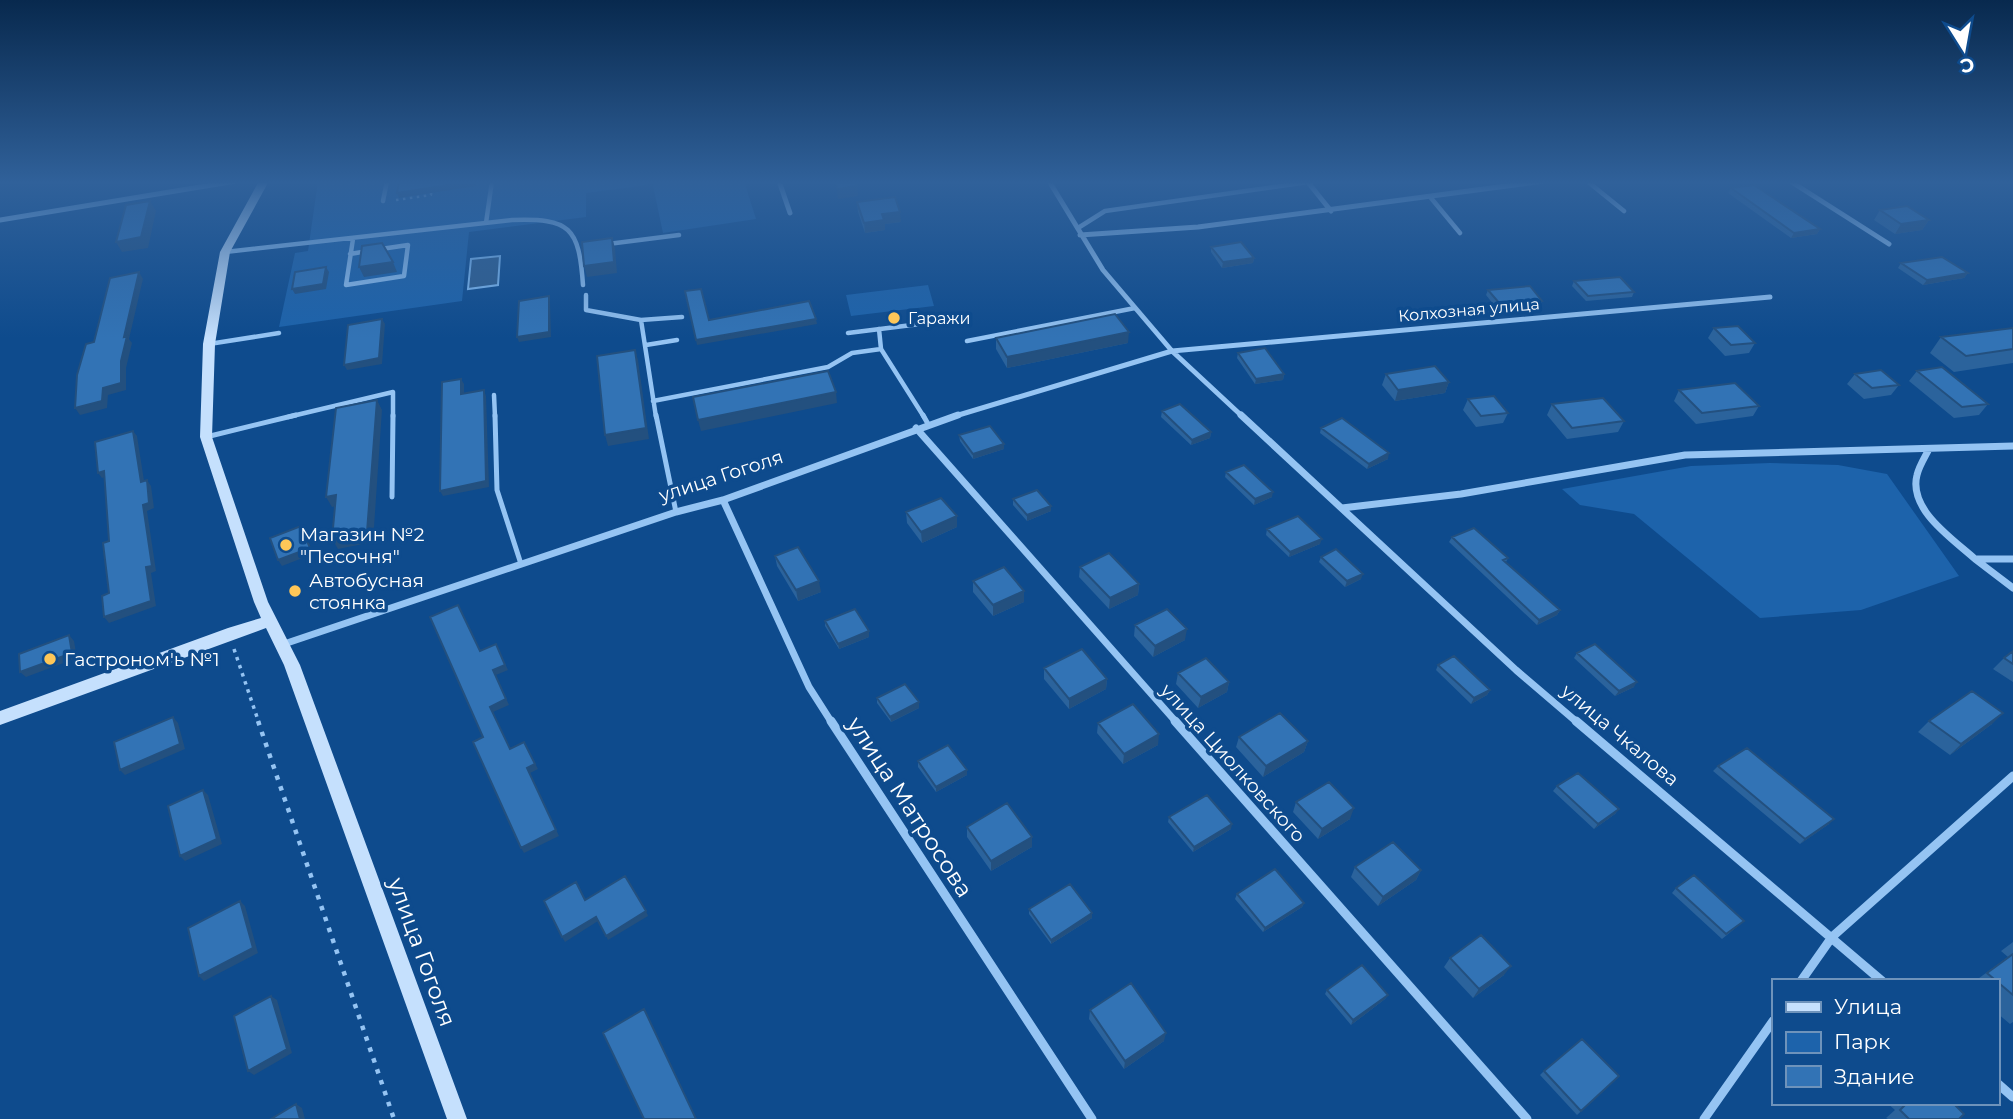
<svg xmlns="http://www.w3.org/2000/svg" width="2013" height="1119" font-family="Montserrat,sans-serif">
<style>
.green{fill:#1d63ab}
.water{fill:#305e8e;stroke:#86c0f7;stroke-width:2}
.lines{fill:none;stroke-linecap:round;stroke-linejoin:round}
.path-far2{stroke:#95c4f3;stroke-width:2.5;stroke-dasharray:2.5 4.5;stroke-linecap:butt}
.path-far1{stroke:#95c4f3;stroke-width:3.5;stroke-dasharray:3.5 5;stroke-linecap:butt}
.path{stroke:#95c4f3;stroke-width:4.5;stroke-dasharray:4.5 7;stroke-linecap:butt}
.lane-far1{stroke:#95c4f3;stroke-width:4.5}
.lane{stroke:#95c4f3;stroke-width:5}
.street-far2{stroke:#95c4f3;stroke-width:5}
.street-far1{stroke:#95c4f3;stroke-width:7}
.street{stroke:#95c4f3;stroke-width:9}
.secondary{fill:#c5e0fd;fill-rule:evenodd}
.wall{fill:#2b639c}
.shaded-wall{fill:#23507f}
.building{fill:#3273b5;stroke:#23507f;stroke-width:2}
.poi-dot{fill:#ffc758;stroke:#0e4b8d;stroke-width:2.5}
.labels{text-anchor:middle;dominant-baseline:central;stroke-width:7;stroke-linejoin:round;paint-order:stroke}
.far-street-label{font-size:16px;fill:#fff;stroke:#0e4b8d}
.far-poi-label{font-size:16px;fill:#fff;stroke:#0e4b8d;text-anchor:start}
.street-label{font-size:19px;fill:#fff;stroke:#0e4b8d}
.poi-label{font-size:19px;fill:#fff;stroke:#0e4b8d;text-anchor:start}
.near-street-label{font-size:23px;fill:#fff;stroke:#0e4b8d}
</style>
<rect width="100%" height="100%" fill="#0e4b8d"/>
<!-- green -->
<path class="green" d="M318,181H647L648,185L586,193V217L469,232L462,301L279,327L295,253L308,251Z
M652,181H744L756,219L663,233Z
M928,285L934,306L851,316L846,295Z
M1770,463L1838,465L1887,474L1959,576L1861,610L1760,618L1634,514L1580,505L1562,489L1691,466Z"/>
<!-- water -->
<path class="water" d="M500,256L498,285L468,289L471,259Z"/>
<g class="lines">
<!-- path-far2 -->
<path class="path-far2" d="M396,200L431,195L432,181"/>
<!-- path-far1 -->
<path class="path-far1" d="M234,649L259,723"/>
<!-- path -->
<path class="path" d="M258,721L394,1119"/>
<!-- lane-far1 -->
<path class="lane-far1" d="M1587,181L1624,211
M1431,198L1460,233
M383,201L387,181
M486,223L492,181
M1078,228L1105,211L1316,181
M353,239L346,285L404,276L408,245L381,249
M608,244L679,235
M225,252L512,220C570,218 579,227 583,285
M350,254L368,251
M586,295V310L641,320L656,417
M641,320L682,317
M879,329L881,349
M848,333L944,321
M967,341L1135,308
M209,344L279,333
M646,345L677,340
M494,395L495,417
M653,401L828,367L852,353L881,349L924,417
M288,417L393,392V417"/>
<!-- lane -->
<path class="lane" d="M495,415L497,490L521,564
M656,415L676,512
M923,415L928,424
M206,437L296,415
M392,497L393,415"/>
<!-- street-far2 -->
<path class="street-far2" d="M779,181L790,213
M1049,181L1103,270L1172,351L1243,417
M1307,181L1331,211
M1790,181L1889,244
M0,220L236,181
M1080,235L1198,227L1544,181
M952,417L1172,351L1770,297"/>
<!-- street-far1 -->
<path class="street-far1" d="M1241,415L1516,670L1578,723
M916,428L1177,723
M1929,449C1925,457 1919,466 1917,475C1908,510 1953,539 1975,559
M723,500L809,687L832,723
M1342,508L1461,494L1685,455L2013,446
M2013,559H1975L2013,588
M284,644L676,512L723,500L958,415"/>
<!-- street -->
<path class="street" d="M831,721L1092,1119
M1175,721L1527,1119
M1576,721L1882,981
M1801,981L1832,937L2013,776
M1997,1083L2013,1097
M1704,1119L1773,1021"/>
<!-- secondary -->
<path class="secondary" d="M259,181H269L230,252L215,344L212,437L268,602L300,665L467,1119H447L284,665L266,628L0,725V711L228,628L261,618L254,602L200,437L203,344L220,252Z"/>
</g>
<!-- wall -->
<path class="wall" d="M1731,188L1820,229L1817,234L1791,238L1728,193Z
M857,202L901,222L885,224V230L865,233L858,212Z
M1880,210L1929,220L1922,230L1895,234L1874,220Z
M1211,247L1254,258L1253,263L1222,268L1211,252Z
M1901,263L1968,273L1964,278L1923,285L1898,268Z
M1574,281L1634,292L1632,297L1586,301L1572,286Z
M1488,290L1542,301L1540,306L1498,310L1486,295Z
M1714,328L1755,343L1749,353L1725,356L1708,338Z
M2013,328V363L1954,372L1930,353L1941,337Z
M996,338L1128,343L1007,368L996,349Z
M1238,353L1284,374L1283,380L1255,384L1237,358Z
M1917,371L1988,404L1979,415L1954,418L1909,381Z
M1386,374L1449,382L1445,393L1395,401L1382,385Z
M1855,374L1899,385L1891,395L1864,399L1847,384Z
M1679,390L1759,406L1753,416L1696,424L1674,401Z
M1468,399L1508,413L1503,423L1476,427L1463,410Z
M1552,404L1624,421L1618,432L1567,439L1547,415Z
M1162,411L1211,432L1210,438L1191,445L1161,417Z
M1321,428L1388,459L1367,469L1320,433Z
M959,435L1004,449L973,459L960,441Z
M1226,472L1272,497L1254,505L1225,477Z
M1013,499L1051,511L1027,521L1013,505Z
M906,512L957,516V527L922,543L907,523Z
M1267,529L1320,544L1289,557L1266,535Z
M1452,537L1508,558L1506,562L1560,610L1557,615L1537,625L1449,542Z
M775,556L821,592L798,601L777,566Z
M1321,557L1361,579L1345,587L1319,562Z
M1080,567L1139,584L1138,595L1109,609L1079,577Z
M973,581L1024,602L993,616L973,592Z
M825,621L869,637L839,649L825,626Z
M1135,625L1185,640L1153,657L1134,636Z
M2013,651V682L1993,669L2004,658Z
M1577,653L1634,687L1615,696L1574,658Z
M1438,665L1490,690L1487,695L1471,704L1436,670Z
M1044,668L1107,679L1106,689L1069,709L1044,679Z
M1178,673L1229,682L1227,692L1198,708L1176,684Z
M877,698L919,702V708L891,722L877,703Z
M1929,721L1992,724L1950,755L1918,732Z
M1098,723L1158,745L1123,764L1097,733Z
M1239,737L1308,741L1304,752L1263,777L1236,747Z
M918,761L967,775L936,792L918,767Z
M1718,766L1829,824L1800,844L1713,771Z
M1557,786L1619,809L1615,814L1594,829L1553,791Z
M1296,802L1350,819L1318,839L1293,812Z
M1169,817L1231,829L1193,852L1168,822Z
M967,827L1032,847L991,871L967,837Z
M1355,867L1421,870L1416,880L1378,906L1351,877Z
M1676,888L1744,921L1722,939L1672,893Z
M1237,894L1304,903L1302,907L1263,932L1235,899Z
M1029,909L1092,918L1051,944L1029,914Z
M2013,942V1022L2010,1024L1997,1013V981H1975L2008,957L2001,951Z
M1450,958L1504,975L1473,998L1444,967Z
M1327,990L1388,995L1385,999L1351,1025L1325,994Z
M1090,1010L1164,1041L1124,1069L1089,1019Z
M1544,1071L1619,1076L1577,1115L1540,1075Z
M1887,1103H1953L1959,1119H1888L1886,1118L1895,1110Z"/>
<!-- shaded-wall -->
<path class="shaded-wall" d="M477,181L476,186L399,198L397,193Z
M857,186L858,196L838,199L837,189Z
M150,201L156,211L148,248L122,252L116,242Z
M900,212L901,222L885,224V230L865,233L864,223L882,214Z
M1929,220L1922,230L1895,234L1901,224Z
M1820,229L1817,234L1791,238L1794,233Z
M612,238L615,248L617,273L587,277L584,266Z
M1254,258L1253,263L1222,268L1223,262Z
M393,262L397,272L364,277L359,267Z
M326,267L329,272L326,289L295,294L292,289Z
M139,272L143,279L129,339L132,343L126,368V390L108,395L107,408L80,415L75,408L103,388L121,361L124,337Z
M1968,273L1964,278L1923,285L1927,280Z
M549,296L550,302L551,337L519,342L517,337Z
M382,319L385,324L382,364L347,370L344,365Z
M816,319L817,324L697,345L696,340Z
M1129,332L1128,343L1007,368V357Z
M635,350L638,360L649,439L608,446L605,435Z
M1284,374L1283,380L1255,384L1256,379Z
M461,379L464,384V400L461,394Z
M1449,382L1445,393L1395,401L1398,390Z
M484,390L486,396L489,487L443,496L440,491Z
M836,392L837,403L701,431L698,420Z
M377,400L382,410L373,542L338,549L332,539Z
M133,431L137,436L145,487L141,482Z
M1211,432L1210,438L1191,445L1192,440Z
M1004,444V449L973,459V454Z
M1389,453L1388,459L1367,469L1369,464Z
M104,471L108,476L102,478L98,473Z
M147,480L151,486L154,508L147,511L156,571L151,573L156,606L109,623L104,617L146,567L143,505Z
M1273,492L1272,497L1254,505L1255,499Z
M336,495L342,505L332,507L326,497Z
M1051,506V511L1027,521V515Z
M957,516V527L922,543L921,532Z
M301,526L305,532L313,554L282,566L278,560Z
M1322,539L1320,544L1289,557L1290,552Z
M1363,574L1361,579L1345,587L1347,581Z
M819,581L821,592L798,601L796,590Z
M1139,584L1138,595L1109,609L1110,598Z
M1024,591V602L993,616V605Z
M1560,610L1557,615L1537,625L1539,620Z
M1187,629L1185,640L1153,657L1155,646Z
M869,631V637L839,649L838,644Z
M69,635L74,641L77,658L26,677L20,672Z
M496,644L508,670L496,675L509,705L493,712L490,707Z
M1107,679L1106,689L1069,709V699Z
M1229,682L1227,692L1198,708L1201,697Z
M1637,682L1634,687L1615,696L1619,691Z
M1490,690L1487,695L1471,704L1474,698Z
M919,702V708L891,722L890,717Z
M2003,713L1992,724L1950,755L1961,744Z
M173,717L178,723L185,749L125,775L120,770Z
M1159,734L1158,745L1123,764L1124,754Z
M1308,741L1304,752L1263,777L1266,766Z
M524,742L538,769L530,773L559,836L524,853L521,848L527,768Z
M967,770V775L936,792V787Z
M203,790L208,795L222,844L185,861L180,856Z
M1354,808L1350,819L1318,839L1322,829Z
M1619,809L1615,814L1594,829L1598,824Z
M1834,819L1829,824L1800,844L1805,839Z
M1232,824L1231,829L1193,852L1194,847Z
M1032,837V847L991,871V861Z
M1421,870L1416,880L1378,906L1383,897Z
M240,901L245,906L258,953L204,981L199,976Z
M1304,903L1302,907L1263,932L1265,928Z
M646,911L648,916L608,940L606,936Z
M1092,913V918L1051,944V940Z
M596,917L598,921L565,942L562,937Z
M1511,966L1504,975L1473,998L1479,989Z
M1388,995L1385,999L1351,1025L1353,1020Z
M271,996L277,1000L292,1053L254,1075L248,1071Z
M1166,1033L1164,1041L1124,1069L1125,1061Z
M296,1104L302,1108L305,1119H300Z"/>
<!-- building -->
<path class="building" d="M399,181H474L397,193Z
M835,181H855L857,186L837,189Z
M1754,185L1820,229L1794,233L1731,188Z
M895,197L900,212L882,214L884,220L864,223L857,202Z
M150,201L141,237L116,242L126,205Z
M1907,206L1929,220L1901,224L1880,210Z
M612,238L614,262L584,266L582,242Z
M1241,242L1254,258L1223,262L1211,247Z
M382,243L393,262L359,267L362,246Z
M1942,257L1968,273L1927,280L1901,263Z
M326,267L323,284L292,289L295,272Z
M139,272L124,337L127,336L121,361V383L103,388L102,401L75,408L77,375L86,344L94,342L110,278Z
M1620,277L1634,292L1588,296L1574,281Z
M1530,286L1542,301L1500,304L1488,290Z
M701,289L709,320L809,301L816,319L696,340L685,291Z
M549,296V332L517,337L519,301Z
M1115,314L1129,332L1007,357L996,338Z
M382,319L379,358L344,365L348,325Z
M1738,326L1755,343L1731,345L1714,328Z
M2013,328V349L1966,356L1941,337Z
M1265,348L1284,374L1256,379L1238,353Z
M635,350L646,428L605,435L597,356Z
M1435,366L1449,382L1398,390L1386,374Z
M1942,367L1988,404L1962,407L1917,371Z
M1881,370L1899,385L1872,388L1855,374Z
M828,371L836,392L698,420L693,397Z
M461,379V394L484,390L486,481L440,491L442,382Z
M1735,383L1759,406L1702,413L1679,390Z
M1494,396L1508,413L1481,416L1468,399Z
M1603,398L1624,421L1572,428L1552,404Z
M377,400L367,532L332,539L336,495L326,497L336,408Z
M1180,404L1211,432L1192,440L1162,411Z
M1342,418L1389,453L1369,464L1321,428Z
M990,426L1004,444L973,454L959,435Z
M133,431L141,482L147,480L149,503L143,505L152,566L146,567L151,601L104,617L102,596L109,593L103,543L109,541L104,471L98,473L95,442Z
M1244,465L1273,492L1255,499L1226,472Z
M1037,490L1051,506L1027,515L1013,499Z
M941,498L957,516L921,532L906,512Z
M1298,516L1322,539L1290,552L1267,529Z
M301,526L310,548L278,560L270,538Z
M1474,528L1508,558L1503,560L1560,610L1539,620L1452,537Z
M798,547L819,581L796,590L775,556Z
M1336,549L1363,574L1347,581L1321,557Z
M1109,553L1139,584L1110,598L1080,567Z
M1004,567L1024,591L993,605L973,581Z
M458,605L480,651L496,644L505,665L493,670L506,699L490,707L510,749L524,742L535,764L527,768L556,830L521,848L473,742L483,737L430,617Z
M855,609L869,631L838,644L825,621Z
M1167,609L1187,629L1155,646L1135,625Z
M69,635L72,653L20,672L19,654Z
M1595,644L1637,682L1619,691L1577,653Z
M1082,649L1107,679L1069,699L1044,668Z
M2013,651V664L2004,658Z
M1454,656L1490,690L1474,698L1438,665Z
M1206,658L1229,682L1201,697L1178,673Z
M905,684L919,702L890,717L877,698Z
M1972,691L2003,713L1961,744L1929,721Z
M1133,704L1159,734L1124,754L1098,723Z
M1280,713L1308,741L1266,766L1239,737Z
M173,717L180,744L120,770L114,742Z
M948,745L967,770L936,787L918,761Z
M1747,748L1834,819L1805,839L1718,766Z
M1578,773L1619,809L1598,824L1557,786Z
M1329,782L1354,808L1322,829L1296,802Z
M203,790L217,839L180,856L168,806Z
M1207,795L1232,824L1194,847L1169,817Z
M1007,803L1032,837L991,861L967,827Z
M1393,842L1421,870L1383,897L1355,867Z
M1275,869L1304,903L1265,928L1237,894Z
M1694,875L1744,921L1726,934L1676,888Z
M625,876L646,911L606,936L596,917L562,937L544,901L576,882L585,900Z
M1070,884L1092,913L1051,940L1029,909Z
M240,901L253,948L199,976L188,928Z
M1481,935L1511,966L1479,989L1450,958Z
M2013,954V995L1987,973Z
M1362,965L1388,995L1353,1020L1327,990Z
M1131,983L1166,1033L1125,1061L1090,1010Z
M271,996L287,1049L248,1071L234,1016Z
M644,1009L696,1119H644L603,1033Z
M1582,1039L1619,1076L1581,1111L1544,1071Z
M1907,1103H1953L1964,1114L1959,1119H1909L1900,1110Z
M296,1104L300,1119H271Z"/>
<!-- sky -->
<linearGradient id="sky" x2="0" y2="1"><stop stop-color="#08294e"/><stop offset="0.54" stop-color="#30619a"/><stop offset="1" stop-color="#30619a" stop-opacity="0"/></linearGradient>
<rect width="2013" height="338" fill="url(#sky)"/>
<!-- markers -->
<g class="poi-dot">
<circle cx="894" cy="318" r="7"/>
<circle cx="286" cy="545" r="7"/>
<circle cx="295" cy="591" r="7"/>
<circle cx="50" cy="659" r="7"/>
</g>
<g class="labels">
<!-- far-street labels -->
<g class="far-street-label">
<text transform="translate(1469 310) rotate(-5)">Колхозная улица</text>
</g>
<!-- far-poi labels -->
<g class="far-poi-label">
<text x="908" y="318">Гаражи</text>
</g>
<!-- street labels -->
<g class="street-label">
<text transform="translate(721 476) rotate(-18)">улица Гоголя</text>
<text transform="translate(1620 735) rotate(40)">улица Чкалова</text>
<text transform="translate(1233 763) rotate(48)">улица Циолковского</text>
</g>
<!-- poi labels -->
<g class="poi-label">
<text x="300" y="534">Магазин №2<tspan x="300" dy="22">"Песочня"</tspan></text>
<text x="309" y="580">Автобусная<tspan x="309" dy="22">стоянка</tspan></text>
<text x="64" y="659">Гастроном'ь №1</text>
</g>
<!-- near-street labels -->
<g class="near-street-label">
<text transform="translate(910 807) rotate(57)">улица Матросова</text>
<text transform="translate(422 952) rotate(70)">улица Гоголя</text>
</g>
</g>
<!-- legend -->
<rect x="1772" y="979" width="228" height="126" fill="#0e4b8d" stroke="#6e93bb" stroke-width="2"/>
<rect x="1786" y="1002" width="35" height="10" fill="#c5e0fd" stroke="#6e93bb" stroke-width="2"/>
<text x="1834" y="1014" font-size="21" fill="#ffffff">Улица</text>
<rect x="1786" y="1032" width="35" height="21" fill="#1d63ab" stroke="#6e93bb" stroke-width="2"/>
<text x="1834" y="1049" font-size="21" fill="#ffffff">Парк</text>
<rect x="1786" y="1066" width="35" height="21" fill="#3273b5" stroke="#6e93bb" stroke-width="2"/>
<text x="1834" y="1084" font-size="21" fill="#ffffff">Здание</text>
<!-- north arrow -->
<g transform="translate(1964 49) rotate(169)" stroke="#0e4b8d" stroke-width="5" paint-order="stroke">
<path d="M0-5L12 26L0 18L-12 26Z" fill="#ffffff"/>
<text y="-10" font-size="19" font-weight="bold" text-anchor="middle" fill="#ffffff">С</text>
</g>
</svg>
